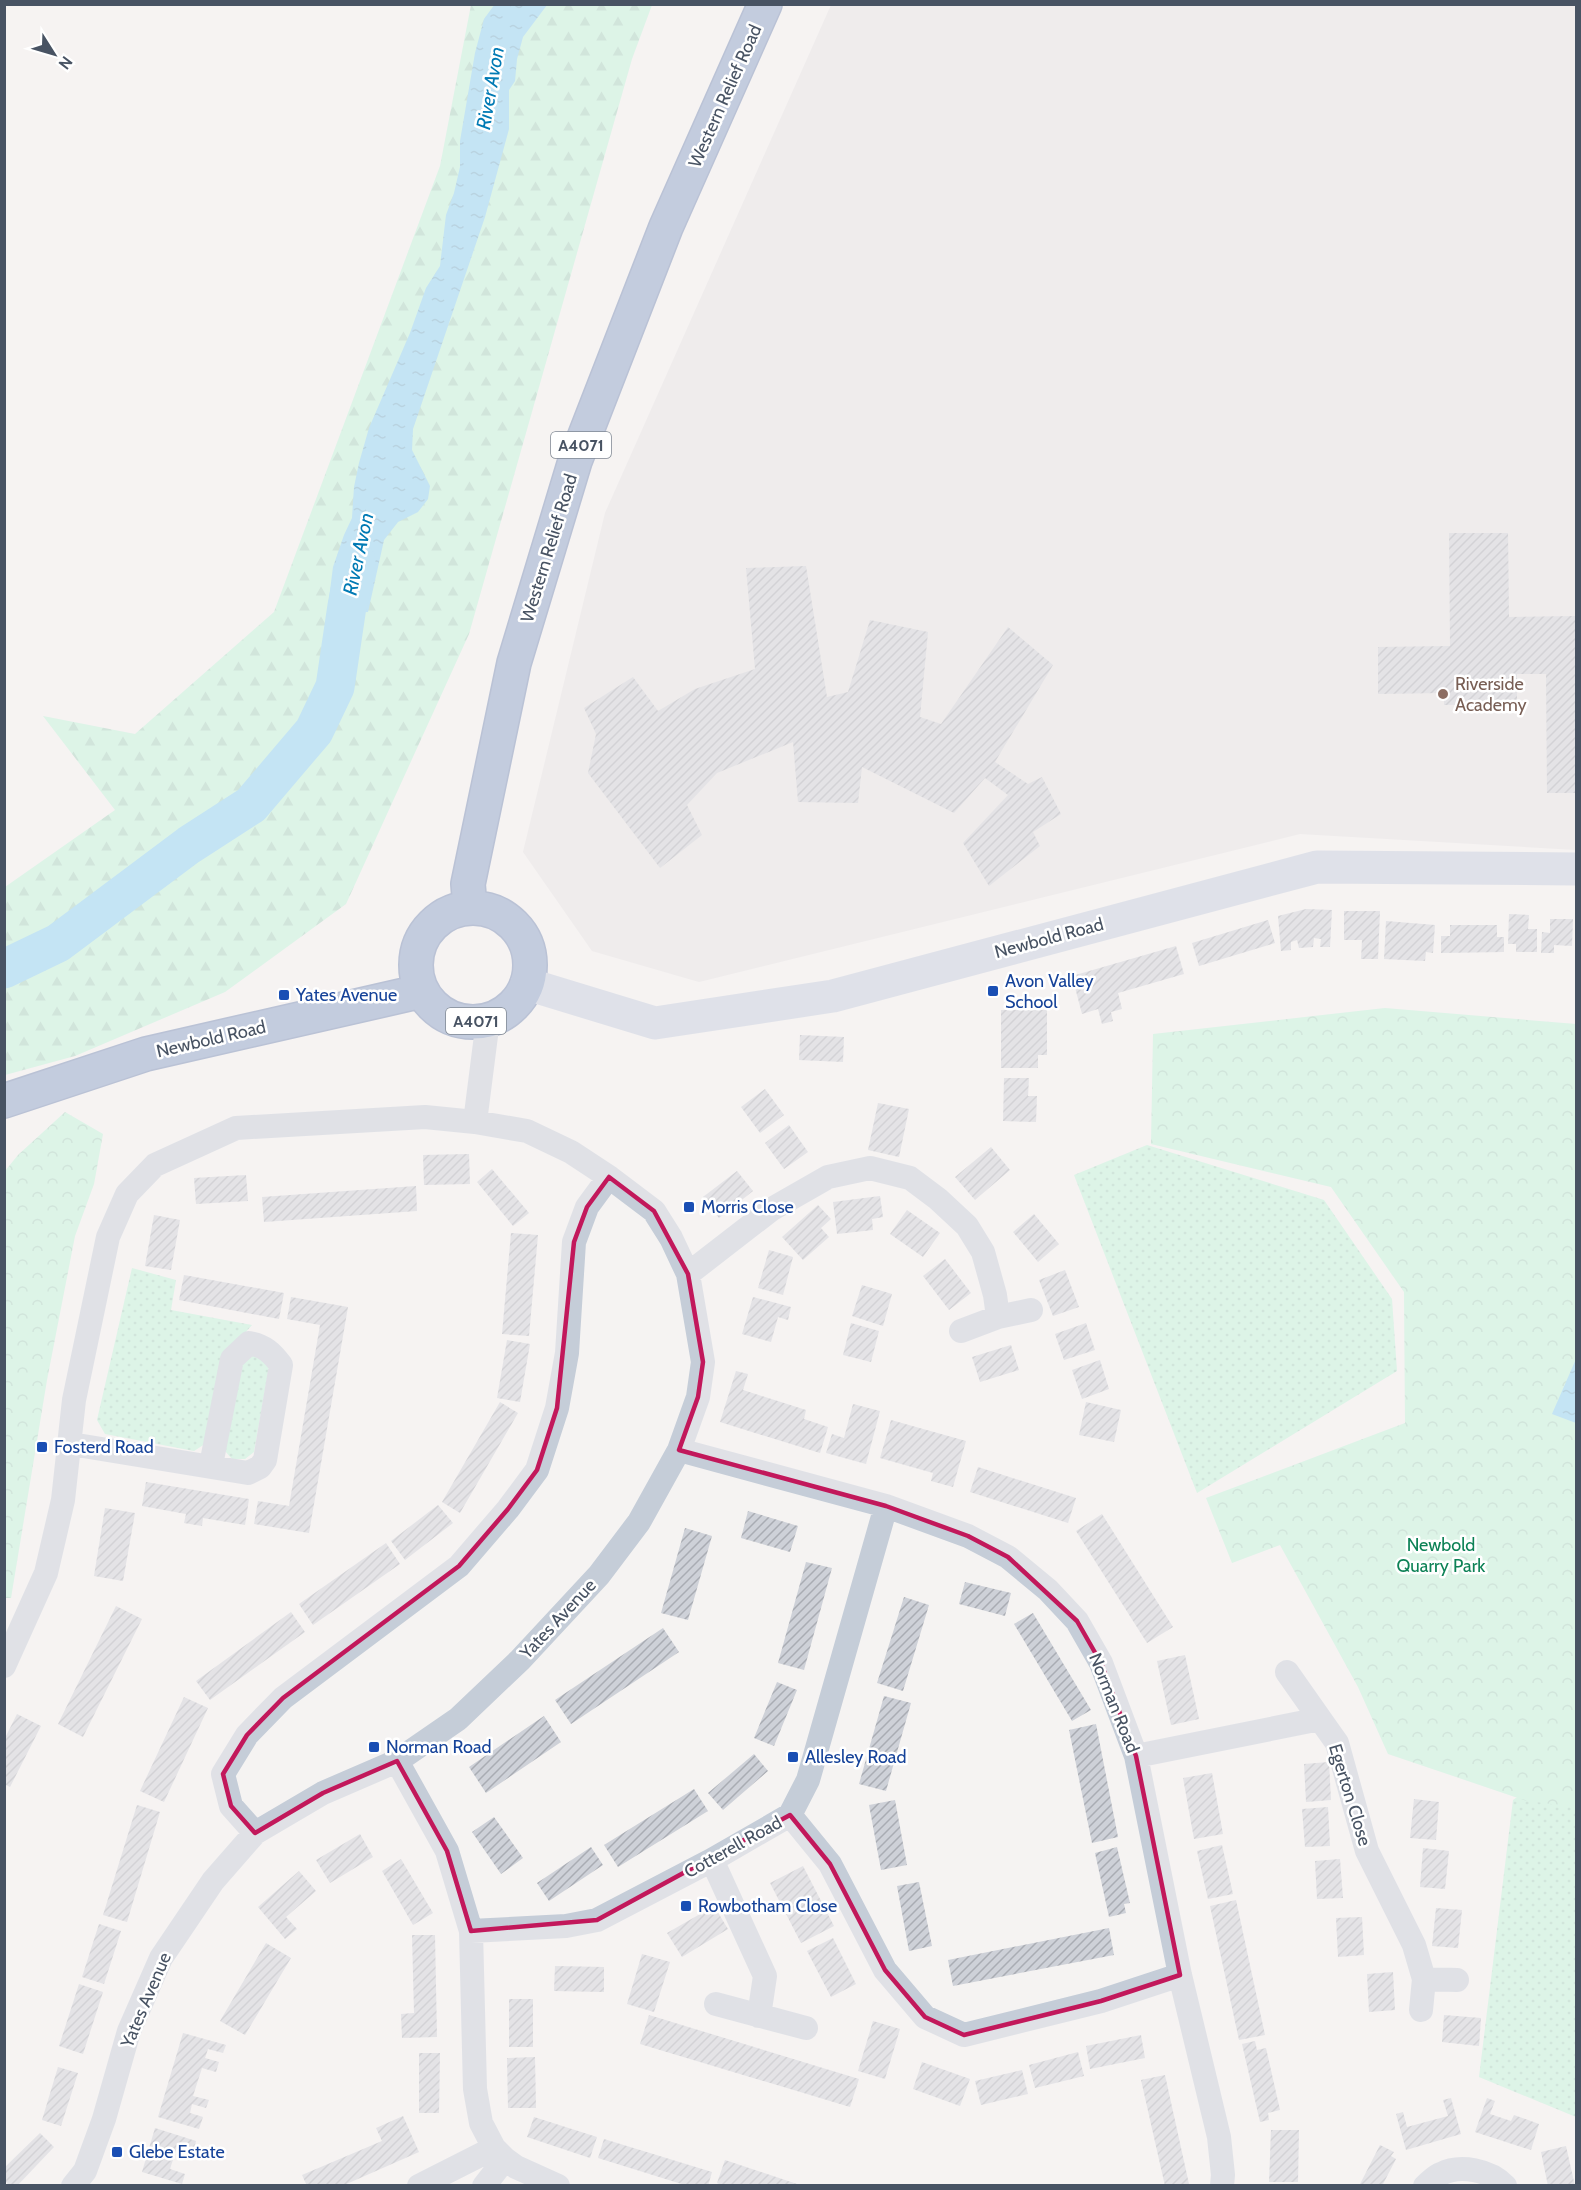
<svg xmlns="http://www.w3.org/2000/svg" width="1581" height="2190" font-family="Cabin,sans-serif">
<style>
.education{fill:#e6e4e4}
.grass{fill:url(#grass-dots)}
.forest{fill:url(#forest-firs)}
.park{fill:url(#park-crowns)}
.water{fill:url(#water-ripples)}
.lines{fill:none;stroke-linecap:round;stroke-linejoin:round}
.river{stroke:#87d2f6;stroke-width:39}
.building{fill:url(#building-hatch)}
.highway-casing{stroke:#7188b2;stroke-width:36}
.street{stroke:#c5cdd8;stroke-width:24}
.secondary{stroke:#c4cddd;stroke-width:33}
.highway{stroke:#869dc6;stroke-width:33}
.marked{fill:none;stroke:#c2185b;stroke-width:4.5;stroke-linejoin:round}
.education-dot{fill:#8d6e63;stroke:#fff;stroke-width:2}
.transit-dot{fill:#1a4fb4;stroke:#fff;stroke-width:2}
.labels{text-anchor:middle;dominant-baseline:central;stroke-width:5;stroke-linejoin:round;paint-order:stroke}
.shield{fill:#fff;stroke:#7f8792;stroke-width:1.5}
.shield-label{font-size:16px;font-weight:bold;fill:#485363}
.street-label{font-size:18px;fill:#485363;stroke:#fff}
.education-label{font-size:18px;fill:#785e54;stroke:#fff;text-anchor:start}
.transit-label{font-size:18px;fill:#164399;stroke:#fff;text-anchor:start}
.park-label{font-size:18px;fill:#0d8256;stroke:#fff}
.water-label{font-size:20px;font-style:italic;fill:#017ab4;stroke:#fff}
</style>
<defs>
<pattern id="grass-dots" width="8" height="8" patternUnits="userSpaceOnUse" patternTransform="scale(1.5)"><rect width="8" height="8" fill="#bef5da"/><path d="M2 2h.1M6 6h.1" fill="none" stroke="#a5d4be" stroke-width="1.8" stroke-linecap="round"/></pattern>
<pattern id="forest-firs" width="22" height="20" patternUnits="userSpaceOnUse" patternTransform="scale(1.5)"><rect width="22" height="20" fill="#bef5da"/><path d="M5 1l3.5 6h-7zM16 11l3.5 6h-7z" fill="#a5d4be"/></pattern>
<pattern id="park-crowns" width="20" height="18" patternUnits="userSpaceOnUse" patternTransform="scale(1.5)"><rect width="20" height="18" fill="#bef5da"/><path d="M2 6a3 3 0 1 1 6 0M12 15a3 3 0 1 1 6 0" fill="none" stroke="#a5d4be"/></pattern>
<pattern id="water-ripples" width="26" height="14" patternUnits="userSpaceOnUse" patternTransform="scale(1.5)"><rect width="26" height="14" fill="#87d2f6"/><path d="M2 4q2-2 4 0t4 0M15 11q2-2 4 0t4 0" fill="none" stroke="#70adcb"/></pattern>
<pattern id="building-hatch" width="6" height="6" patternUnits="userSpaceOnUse" patternTransform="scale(1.5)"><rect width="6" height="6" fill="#ced1d8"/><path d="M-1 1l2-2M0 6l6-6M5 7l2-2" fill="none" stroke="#a9acb3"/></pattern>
</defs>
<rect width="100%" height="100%" fill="#f5f3f2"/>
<!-- education -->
<path class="education" d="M831,5H1576V850L1300,834L699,982L592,951L523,852L605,513Z"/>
<!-- grass -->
<path class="grass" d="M1147,1145L1324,1200L1392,1299L1397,1371L1197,1493L1074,1175Z
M132,1268L176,1280L171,1310L252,1325L222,1359L208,1442L194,1451L105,1434L97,1420Z
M251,1354H259L269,1367L254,1452L245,1459H232L225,1451L241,1361Z
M1576,1784V2117L1479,2077L1513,1800L1533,1786Z"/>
<!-- forest -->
<path class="forest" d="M471,5H652L632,59L469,634L346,904L225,992L75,1056L5,1075V887L115,810L43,716L135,734L274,612L440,166Z"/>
<!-- park -->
<path class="park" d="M1385,1008L1576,1024V1807L1527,1801L1388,1754L1358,1687L1280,1545L1232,1563L1206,1498L1405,1423L1404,1292L1331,1187L1151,1144L1153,1034Z
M65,1112L103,1134L94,1184L75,1236L47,1380L11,1598H5V1171L18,1155Z"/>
<!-- water -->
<path class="water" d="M495,4L547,5L523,37L517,59L515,81L509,90V129L485,217L413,429L412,450L430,486L428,499L418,512L398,522L384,540L368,612L327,614L333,567L344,535L352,518L354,487L359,463L369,428L410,333L426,288L440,266L446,215L454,193L460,167V141L475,53L484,19Z
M1576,1359V1423L1552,1414Z"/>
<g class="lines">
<!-- river -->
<path class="river" d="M4,969L58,943L189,845L251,805L314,731L335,687L347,606L356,561"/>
</g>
<!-- building -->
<path class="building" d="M1449,533H1508L1509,617L1576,616V793H1547L1546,674H1517V704L1444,705V693L1378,694V647L1450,646Z
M806,566L827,697L848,692L870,620L928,632L920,717L941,724L1008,627L1053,665L995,762L1028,784L1042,777L1061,814L1033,832L1040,846L989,886L963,843L1008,795L985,778L954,813L862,767L858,803L798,802L793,742L717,773L687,805L702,835L660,868L588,773L596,734L584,708L633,677L658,711L695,689L755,669L746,568Z
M1306,909L1332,910L1330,947H1320L1321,939L1314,938L1313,947L1299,948L1297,940L1291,942V950L1281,951L1278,916Z
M1344,911H1380L1378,959H1361L1362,940H1344Z
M1509,914L1529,915L1528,929H1537V952H1516V944H1508Z
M1550,919H1573L1572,946L1554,945V953H1541L1542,932L1550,933Z
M1268,920L1275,943L1199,966L1192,943Z
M1386,921L1435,925L1433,953L1426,952L1425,961L1384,959Z
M1450,925H1497V937H1504V952L1441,953V936H1450Z
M1176,946L1184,974L1118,993L1122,1009L1111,1012L1113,1021L1102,1024L1098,1009L1082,1014L1072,976Z
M1001,1010H1047V1055H1038V1068H1001Z
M800,1035L844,1037L843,1062L799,1060Z
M1004,1078H1029L1028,1096H1037L1036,1122L1003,1121Z
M765,1089L784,1115L760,1133L741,1107Z
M878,1103L909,1109L899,1157L868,1150Z
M789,1125L808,1152L784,1169L765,1143Z
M991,1147L1010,1170L975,1200L955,1177Z
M469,1154L470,1184L424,1185L423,1155Z
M492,1169L529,1213L513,1226L477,1182Z
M737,1171L753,1191L719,1218L703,1197Z
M246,1175L248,1201L196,1204L194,1178Z
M416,1186L417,1211L264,1222L262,1197Z
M880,1196L883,1217L872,1219L873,1230L837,1234L833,1202Z
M818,1205L831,1219L821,1228L829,1237L803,1260L782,1237Z
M907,1210L940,1233L923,1257L890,1234Z
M1034,1214L1059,1244L1038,1262L1013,1232Z
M154,1215L180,1220L171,1270L145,1266Z
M511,1233L538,1235L529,1336L502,1334Z
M769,1250L793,1257L783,1295L758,1288Z
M945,1259L971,1293L949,1310L923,1276Z
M1065,1270L1079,1307L1053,1316L1039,1280Z
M184,1275L284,1293L279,1319L179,1300Z
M862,1285L892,1294L883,1326L852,1316Z
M291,1297L348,1307L309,1533L254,1524L258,1501L289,1506L320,1325L287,1319Z
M753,1297L791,1307L788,1320L778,1317L771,1342L742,1334Z
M851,1323L879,1331L871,1362L843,1355Z
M1086,1323L1095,1350L1064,1360L1055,1334Z
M507,1340L530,1344L520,1402L497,1398Z
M1011,1345L1019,1370L980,1382L972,1357Z
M1100,1360L1109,1389L1082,1399L1072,1370Z
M736,1371L748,1374L743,1390L806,1410L804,1419L828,1427L820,1453L720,1422Z
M500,1402L518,1413L460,1513L442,1502Z
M1086,1402L1121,1410L1114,1442L1079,1435Z
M853,1404L880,1411L866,1464L826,1453L832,1434L844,1438Z
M891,1420L966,1441L953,1487L931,1481L933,1473L880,1458Z
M978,1467L1076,1498L1068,1523L970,1492Z
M146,1482L249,1499L245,1525L203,1518L202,1526L184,1523L186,1514L142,1506Z
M438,1505L453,1523L405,1560L391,1541Z
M105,1508L135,1513L123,1581L94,1576Z
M748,1511L798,1526L790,1552L741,1538Z
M1102,1514L1173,1627L1147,1643L1076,1531Z
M685,1528L712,1536L688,1620L661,1613Z
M386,1543L400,1564L313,1625L299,1604Z
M806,1562L832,1568L804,1670L778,1663Z
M965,1582L1011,1593L1005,1616L959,1604Z
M904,1597L929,1605L903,1691L877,1683Z
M116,1606L142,1619L83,1737L58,1724Z
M291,1612L305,1632L210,1700L196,1681Z
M1033,1613L1091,1710L1072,1721L1014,1624Z
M663,1628L679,1652L571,1724L555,1700Z
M1185,1655L1199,1719L1171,1725L1157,1661Z
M777,1682L797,1690L774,1746L754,1738Z
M884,1696L911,1703L886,1791L859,1784Z
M184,1697L208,1708L164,1802L140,1791Z
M17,1714L41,1726L10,1787L4,1784V1740Z
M544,1716L561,1742L486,1793L469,1767Z
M1096,1724L1118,1837L1092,1843L1069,1730Z
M754,1754L768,1771L723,1810L708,1793Z
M1329,1762L1331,1800L1306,1802L1304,1764Z
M1212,1773L1223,1834L1194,1839L1183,1778Z
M694,1789L708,1811L618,1867L604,1845Z
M1414,1799L1439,1802L1436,1840L1410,1838Z
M895,1800L907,1865L881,1870L869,1805Z
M137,1805L160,1812L127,1922L103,1915Z
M1328,1807L1330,1846L1305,1847L1302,1809Z
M494,1817L523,1858L501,1874L472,1832Z
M360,1834L373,1857L330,1883L316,1860Z
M1222,1845L1233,1894L1208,1899L1197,1851Z
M591,1847L603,1865L549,1901L537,1883Z
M1117,1847L1130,1903L1124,1904L1126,1913L1109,1917L1095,1853Z
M1423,1848L1449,1851L1445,1889L1420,1887Z
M401,1859L433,1913L413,1925L382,1871Z
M1340,1859L1343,1898L1317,1899L1315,1861Z
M803,1866L834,1926L801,1943L770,1883Z
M299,1871L316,1891L286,1917L297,1929L285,1939L258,1907Z
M919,1882L932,1946L909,1951L897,1886Z
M1236,1900L1265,2035L1239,2040L1210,1906Z
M714,1906L728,1929L682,1957L667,1933Z
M1436,1908L1462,1910L1458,1948L1432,1946Z
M1362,1917L1364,1955L1338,1957L1336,1918Z
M99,1924L121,1931L104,1984L82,1977Z
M1109,1928L1114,1955L953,1986L948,1960Z
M412,1935H435L437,2037L402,2038L401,2014L414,2013Z
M833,1938L856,1984L831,1997L807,1951Z
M266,1943L291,1958L245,2035L220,2021Z
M642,1954L670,1962L654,2012L627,2004Z
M555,1966L604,1967V1992L554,1991Z
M1393,1972L1395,2010L1369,2012L1367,1974Z
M79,1984L103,1992L83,2054L59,2046Z
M509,1999H533V2047H509Z
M649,2015L859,2079L850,2107L640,2044Z
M1444,2015L1481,2018L1479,2046L1442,2042Z
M873,2021L900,2029L885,2079L858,2071Z
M183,2033L226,2045L223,2053L208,2049L205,2058L219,2062L216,2072L202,2068L193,2096L209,2100L206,2108L192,2104L190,2113L203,2117L199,2129L158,2117Z
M1141,2035L1145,2058L1090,2069L1086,2046Z
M1255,2041L1257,2050L1266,2048L1280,2110L1268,2113L1269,2120L1260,2122L1242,2044Z
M1078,2052L1084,2076L1035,2088L1029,2065Z
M419,2053H440L439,2113H419Z
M535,2057L536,2108H508L507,2058Z
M922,2062L970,2079L960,2106L913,2089Z
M58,2067L78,2073L61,2126L42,2120Z
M1022,2070L1028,2094L981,2105L975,2081Z
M1165,2075L1189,2184L1180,2186H1165L1141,2080Z
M1451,2098L1461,2134L1406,2150L1396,2114L1403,2112L1407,2127L1448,2116L1443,2100Z
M1487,2098L1495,2101L1490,2114L1511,2121L1514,2115L1539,2124L1531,2150L1475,2132Z
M403,2116L419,2152L342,2186H307L302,2175L382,2141L376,2128Z
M534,2117L597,2137L590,2158L527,2137Z
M155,2128L196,2141L194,2149L178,2144L170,2169L185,2174L182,2184L142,2172Z
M1271,2130H1299L1298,2182H1269Z
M40,2133L54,2147L17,2186H10L4,2180V2168Z
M604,2139L712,2172L708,2186H688L598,2158Z
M1380,2145L1394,2152L1391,2156L1396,2159L1382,2186H1359Z
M1566,2146L1575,2186H1548L1541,2152Z
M725,2160L800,2185V2186H723L717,2183Z"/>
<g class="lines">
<defs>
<path id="highway" d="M470,908L468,884L514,663L575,461L666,227L765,4
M416 965a57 57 0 1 1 114 0a57 57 0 1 1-114 0Z
M4,1101L146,1054L422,991"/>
</defs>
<!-- highway casing -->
<use href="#highway" class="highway-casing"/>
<!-- street -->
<path class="street" d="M475,1122L488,1020
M688,1274L772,1209L828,1177L870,1168L910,1178L938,1199L967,1226L983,1252L995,1295L998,1317
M961,1331L998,1317L1031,1310
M71,1444L248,1473L260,1467L265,1460L281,1365C272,1353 265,1346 249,1343L232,1359L211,1465
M679,1450L886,1506L968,1536L1008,1557L1048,1590L1077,1621L1101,1663L1136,1756L1180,1975L1219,2137L1223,2175L1222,2186
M4,1666L46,1573L63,1500L74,1400L108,1237L127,1194L155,1165L236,1128L425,1117L475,1122L527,1131L571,1152L609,1177L654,1211L671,1238L688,1274L703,1362L698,1397L679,1450L639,1522L599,1575L520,1660L458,1719L397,1761L323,1793L255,1833L213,1881L161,1958L129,2031L104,2119L85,2171L73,2186
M1287,1672L1320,1719
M1136,1756L1320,1719L1337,1743L1367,1851L1414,1945L1424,1979L1421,2010
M397,1761L447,1851L471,1931L475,2089L481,2123L494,2148L505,2159L516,2167L558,2186
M790,1815L830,1864L885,1970L925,2017L964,2035L1101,2001L1180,1975
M255,1833L231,1806L223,1774L247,1735L283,1698L459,1566L508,1509L537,1470L557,1408L567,1353L574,1242L587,1207L609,1177
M712,1860L765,1976L759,2016
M471,1931L566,1926L597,1920L712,1860L790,1815L808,1780L886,1506
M1424,1979L1457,1980
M716,2004L806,2028
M419,2186L494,2148
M484,2186L505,2159
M1425,2186C1430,2182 1435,2176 1441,2174C1460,2164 1490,2170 1505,2186"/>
<!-- secondary -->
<path class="secondary" d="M527,984L655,1023L833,996L1317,867L1576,869"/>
<!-- highway -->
<use href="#highway" class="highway"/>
</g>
<!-- marked area -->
<path d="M0 0H1581V2190H0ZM609,1177L654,1211L688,1274L703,1362L698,1397L679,1450L886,1506L968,1536L1008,1557L1077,1621L1101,1663L1136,1756L1180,1975L1101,2001L964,2035L925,2017L885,1970L830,1864L790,1815L597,1920L471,1931L447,1851L397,1761L323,1793L255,1833L231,1806L223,1774L247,1735L283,1698L459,1566L508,1509L537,1470L557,1408L574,1242L587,1207Z" fill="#f5f3f2" fill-opacity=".55" fill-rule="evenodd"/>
<path class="marked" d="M609,1177L654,1211L688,1274L703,1362L698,1397L679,1450L886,1506L968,1536L1008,1557L1077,1621L1101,1663L1136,1756L1180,1975L1101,2001L964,2035L925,2017L885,1970L830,1864L790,1815L597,1920L471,1931L447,1851L397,1761L323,1793L255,1833L231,1806L223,1774L247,1735L283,1698L459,1566L508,1509L537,1470L557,1408L574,1242L587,1207Z"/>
<!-- markers -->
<circle class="education-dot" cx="1443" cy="694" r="6"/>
<g class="transit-dot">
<rect x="987" y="985" width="12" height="12" rx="3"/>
<rect x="278" y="989" width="12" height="12" rx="3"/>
<rect x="683" y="1201" width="12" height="12" rx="3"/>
<rect x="36" y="1441" width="12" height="12" rx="3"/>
<rect x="368" y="1741" width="12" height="12" rx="3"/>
<rect x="787" y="1751" width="12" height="12" rx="3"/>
<rect x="680" y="1900" width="12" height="12" rx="3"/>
<rect x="111" y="2146" width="12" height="12" rx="3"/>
</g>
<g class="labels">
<!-- shield labels -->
<g class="shield">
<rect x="551" y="432" width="60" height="26" rx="4.5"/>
<rect x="446" y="1008" width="60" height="26" rx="4.5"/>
</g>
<g class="shield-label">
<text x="581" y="445">A4071</text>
<text x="476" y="1021">A4071</text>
</g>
<!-- street labels -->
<g class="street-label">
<text transform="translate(725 96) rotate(-66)">Western Relief Road</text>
<text transform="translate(549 548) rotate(-73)">Western Relief Road</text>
<text transform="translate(1049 938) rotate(-15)">Newbold Road</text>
<text transform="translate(211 1039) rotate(-13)">Newbold Road</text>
<text transform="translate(558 1619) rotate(-47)">Yates Avenue</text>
<text transform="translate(1114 1703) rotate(68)">Norman Road</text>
<text transform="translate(1350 1795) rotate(73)">Egerton Close</text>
<text transform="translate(733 1847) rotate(-29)">Cotterell Road</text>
<text transform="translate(146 2000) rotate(-67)">Yates Avenue</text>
</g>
<!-- education labels -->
<g class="education-label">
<text x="1455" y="684">Riverside<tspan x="1455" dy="21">Academy</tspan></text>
</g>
<!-- transit labels -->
<g class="transit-label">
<text x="1005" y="981">Avon Valley<tspan x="1005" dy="21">School</tspan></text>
<text x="296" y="995">Yates Avenue</text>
<text x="701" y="1207">Morris Close</text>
<text x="54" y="1447">Fosterd Road</text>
<text x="386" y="1747">Norman Road</text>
<text x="805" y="1757">Allesley Road</text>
<text x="698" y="1906">Rowbotham Close</text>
<text x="129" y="2152">Glebe Estate</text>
</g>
<!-- park labels -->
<g class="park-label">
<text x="1441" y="1545">Newbold<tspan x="1441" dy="21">Quarry Park</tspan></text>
</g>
<!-- water labels -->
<g class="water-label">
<text transform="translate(490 88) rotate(-80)">River Avon</text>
<text transform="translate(358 554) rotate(-78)">River Avon</text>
</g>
</g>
<!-- border -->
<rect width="1581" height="2190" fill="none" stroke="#485363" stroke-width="12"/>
<!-- north arrow -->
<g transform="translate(54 54) rotate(127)" stroke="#ffffff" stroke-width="4.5" paint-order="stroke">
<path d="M0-4.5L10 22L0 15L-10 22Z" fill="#485363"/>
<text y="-9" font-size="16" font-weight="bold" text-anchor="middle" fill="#485363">N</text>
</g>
</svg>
